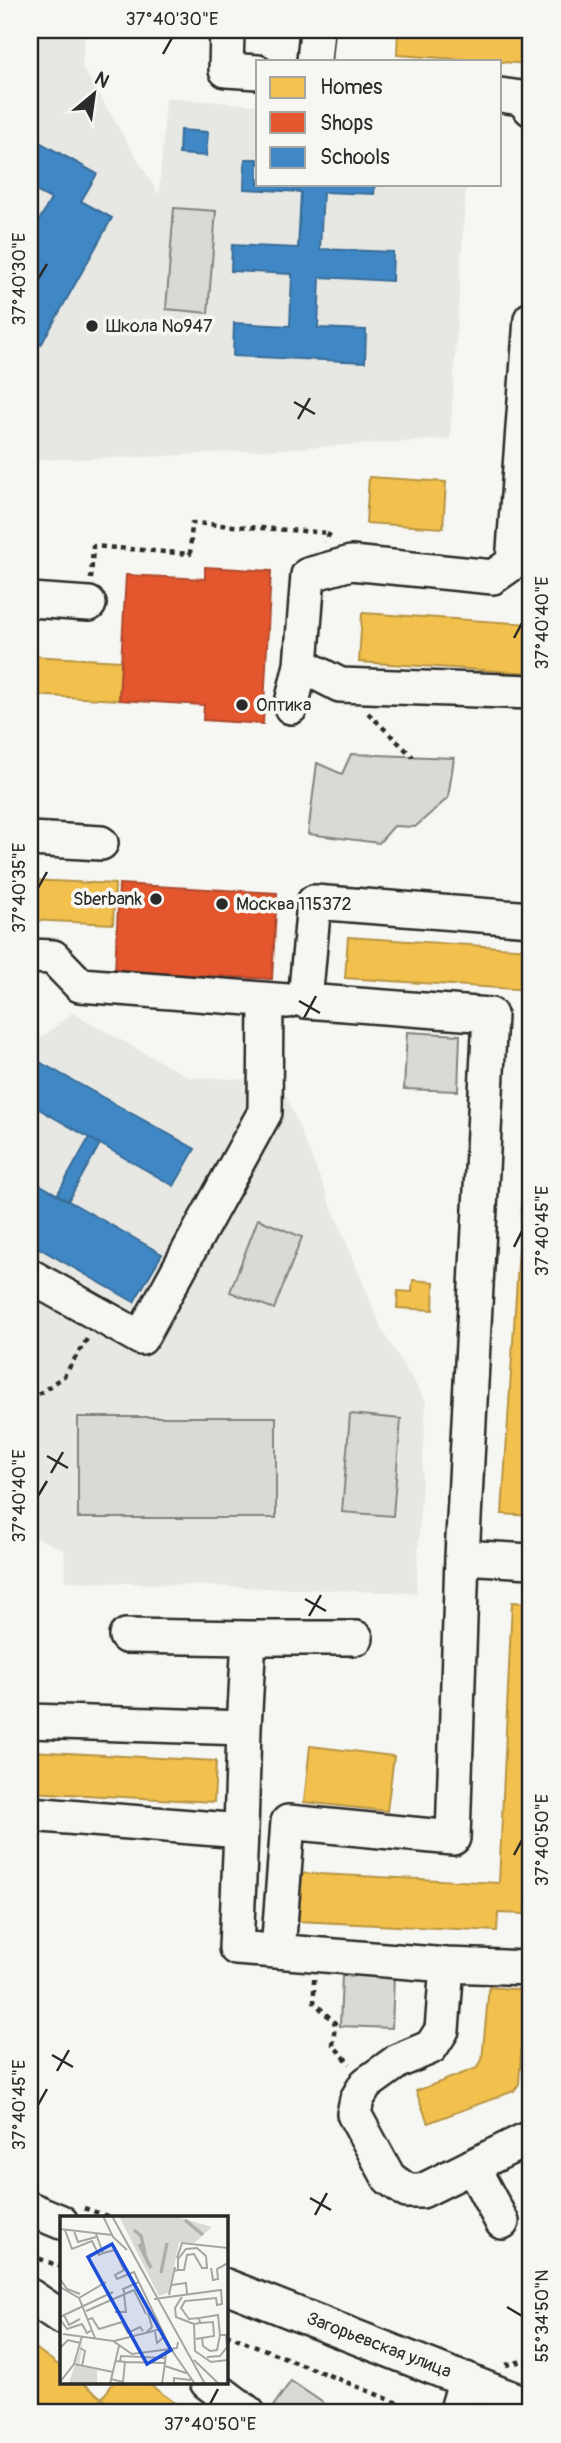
<svg xmlns="http://www.w3.org/2000/svg" width="561" height="2443" font-family="Pangolin,sans-serif">
<style>
.built{fill:#e7e7e3}
.green{fill:#d9d9d5;stroke:#828280;stroke-width:2}
.homes{fill:#f2c14e;stroke:#b69444;stroke-width:2}
.shops{fill:#e4572e;stroke:#ac4a2d;stroke-width:2}
.schools{fill:#3f88c5;stroke:#396c97;stroke-width:2}
.lines{fill:none;stroke-linecap:round;stroke-linejoin:round}
.minor-casing{stroke:#2b2b2b;stroke-width:38}
.path{stroke:#2b2b2b;stroke-width:4.5;stroke-dasharray:5 5;stroke-linecap:butt}
.minor{stroke:#f6f6f2;stroke-width:33}
.ticks{fill:none;stroke:#2b2b2b;stroke-width:2.5}
.poi-dot{fill:#2b2b2b;stroke:#f6f6f2;stroke-width:2.5}
.labels{text-anchor:middle;dominant-baseline:central;stroke-width:7;stroke-linejoin:round;paint-order:stroke}
.poi-label{font-size:18px;fill:#2b2b2b;stroke:#f6f6f2;text-anchor:start}
.street-label{font-size:18px;fill:#2b2b2b;stroke:#f6f6f2}
.inset-river{fill:none;stroke:#aeaeab;stroke-width:3.5}
.inset-road{fill:none;stroke:#a5a5a2;stroke-width:2}
.view{fill:#1d4ed8;fill-opacity:0.15;stroke:#1d4ed8;stroke-width:3.5}
.inset-edge{fill:none;stroke:#2b2b2b;stroke-width:3.5}
.neatline{fill:none;stroke:#2b2b2b;stroke-width:2.5}
.ticks-label{font-size:18px;text-anchor:middle;fill:#2b2b2b}
</style>
<rect width="100%" height="100%" fill="#f6f6f2"/>
<filter id="ink" filterUnits="userSpaceOnUse"><feTurbulence type="fractalNoise" baseFrequency=".0143" numOctaves="2"/><feDisplacementMap in="SourceGraphic" scale="14" xChannelSelector="R" yChannelSelector="G"/><feConvolveMatrix kernelMatrix="1 2 1 2 8 2 1 2 1" color-interpolation-filters="sRGB"/></filter>
<g filter="url(#ink)">
<!-- built -->
<path class="built" d="M30,30H85L82,67L159,195L166,98L258,105V184H466L450,439L147,457L30,460Z
M72,1013L188,1077L280,1081L383,1332L426,1401L416,1593L66,1581L64,1550L30,1535V1047Z"/>
<!-- green -->
<path class="green" d="M174,208L216,211L208,313L166,309Z
M351,754L454,758L448,798L415,827L394,826L379,843L308,834L317,763L342,774Z
M407,1032L460,1035L458,1091L404,1089Z
M258,1219L302,1237L274,1309L230,1292Z
M350,1414L401,1419L393,1516L342,1512Z
M78,1417H276V1518H78Z
M342,1975L394,1976L392,2028L340,2026Z
M291,2381L338,2413L269,2412Z"/>
<!-- homes -->
<path class="homes" d="M246,30H283V33Z
M398,30H531V64L397,55Z
M369,477L446,482L443,528L366,523Z
M362,613L531,624V673L359,662Z
M30,656L121,661L119,700L30,695Z
M30,880L115,884L113,924L30,920Z
M348,937L531,949V990L345,978Z
M531,1060V1516L502,1514Z
M413,1280L434,1282L433,1310L397,1308L398,1291L412,1292Z
M512,1602L531,1603V1888L527,1887L525,1914L498,1913L497,1931L297,1921L299,1873L499,1883Z
M310,1746L394,1756L387,1811L304,1802Z
M30,1751L216,1761L214,1802L30,1792Z
M489,1987L525,1990L519,2084L514,2091L428,2123L416,2091L477,2068L482,2060Z
M30,2344L61,2367V2382H81L102,2398L91,2413H57L30,2393Z
M114,2382H146L189,2413H123L102,2398Z"/>
<!-- shops -->
<path class="shops" d="M205,567L271,571L263,724L203,720L204,705L119,700L126,575L205,579Z
M119,884L277,893L272,979L115,971Z"/>
<!-- schools -->
<path class="schools" d="M180,130L208,132L206,156L179,154Z
M30,137L97,174L81,201L112,218L41,345L30,339V237L51,199L30,188Z
M245,159H258V184H375L374,194L323,192L320,249L393,252L392,281L320,277L318,328L366,330L365,362L233,356L234,323L290,326L292,274L231,271L232,245L298,248L301,192L244,189Z
M36,1060L195,1149L174,1186L30,1104V1070Z
M89,1138L100,1144L68,1201L57,1195Z
M30,1179L162,1254L134,1302L30,1243Z"/>
<g class="lines">
<defs>
<path id="minor" d="M227,30L226,70L258,72
M314,61L317,30
M500,95L521,98L531,109
M531,319L513,563L493,577L351,563L308,575L301,665L340,685L531,692
M30,600L89,604
M291,707L301,665
M30,839L101,843
M30,956L53,957L80,985L288,1001
M30,1276L141,1338L265,1112L266,1001
M462,1557L490,1015L305,1001L314,902L531,919
M126,1636L249,1638
M30,1721L244,1728L241,1831
M244,1728L249,1638H356
M30,1814L241,1831L236,1948L447,1965L531,1968
M278,1951L288,1822L453,1838L462,1557L531,1561
M447,1965L442,2030L431,2047L398,2061L366,2084L357,2099L354,2114L389,2178L407,2191H422L531,2137
M472,2166L502,2222
M30,2209L61,2222
M226,2286L531,2406
M30,2296L61,2317
M207,2382L248,2413
M456,2413L466,2379"/>
</defs>
<!-- minor casing -->
<use href="#minor" class="minor-casing"/>
<!-- path -->
<path class="path" d="M91,579L93,546L190,554L192,523L330,533L325,542
M368,713L413,757
M30,1400L64,1376L87,1339
M314,1979V2002L335,2023L333,2045L350,2064
M84,2208L110,2217
M30,2255L61,2267
M226,2334L423,2413
M506,2365L531,2359"/>
<!-- minor -->
<use href="#minor" class="minor"/>
</g>
</g>
<!-- ticks -->
<path class="ticks" d="M163,54L172,38M38,279L47,264M294,402L315,414M298,419L310,398M514,638L522,623M38,888L47,872M299,1001L320,1013M304,1018L316,996M514,1247L522,1231M47,1456L68,1468M51,1473L63,1452M38,1496L47,1481M305,1599L326,1611M309,1616L321,1595M514,1855L522,1840M52,2055L73,2067M57,2071L69,2050M38,2105L47,2089M310,2198L331,2210M315,2215L327,2193M507,2307L522,2316M210,2404L218,2389"/>
<!-- markers -->
<g class="poi-dot">
<circle cx="92" cy="326" r="7"/>
<circle cx="242" cy="705" r="7"/>
<circle cx="156" cy="899" r="7"/>
<circle cx="222" cy="904" r="7"/>
</g>
<g class="labels">
<!-- poi labels -->
<g class="poi-label">
<text x="106" y="326">Школа №947</text>
<text x="256" y="705">Оптика</text>
<text x="142" y="899" text-anchor="end">Sberbank</text>
<text x="236" y="904">Москва 115372</text>
</g>
<!-- street labels -->
<g class="street-label">
<text transform="translate(379 2345) rotate(21)">Загорьевская улица</text>
</g>
</g>
<!-- overview -->
<g transform="translate(60 2216)">
<rect width="168" height="168" fill="#f6f6f2"/>
<path d="M59,0H114L152,11L134,27L119,26L109,76L99,80ZM23,124L19,150L37,154V168L9,167Z" fill="#d9d9d5"/>
<path class="inset-river" d="M125,4L143,19M74,14L81,20L85,38M79,28L91,52M101,57L107,27"/>
<path class="inset-road" d="M43,0L53,21L67,34M52,0L145,168M0,13L52,19M5,14L12,33L32,25L39,39L43,37M14,15L18,26L36,21M36,18L43,37L55,34L64,54L55,59L57,63L74,56L111,133L135,168M117,42L122,27L168,32M151,52L153,64L158,63L157,53L168,47M114,55L118,54H124L127,39L134,38L142,52H147L146,40L137,32L126,33L118,43V54M0,63L7,73L20,78M79,66L63,73L65,78L74,74L86,98M112,69L126,67L127,78M0,71L19,82L35,122M109,79L115,51M123,79L115,92L116,101L134,108L135,135L151,146L168,144M19,82L46,66M94,83L161,74L162,88L157,89L156,82L136,84M136,84L125,85L121,92L129,103L139,102M26,95L65,78M55,96H66L64,79M4,99L9,109L20,103M0,101L53,76M0,103L7,113L22,108L27,117L32,114M27,104L32,102L39,113L62,106L68,117L80,111L83,115M140,107L153,106L154,120L142,122M134,108L140,107L139,102L158,99L160,119M95,116L97,127L105,120M86,117L92,111L88,97M3,118L53,125L72,138L117,132L118,126M136,123L142,122L143,130L150,135L157,134L160,119H166L167,131L160,140L147,141M54,125L101,113M0,132L8,124L20,127M20,132L25,135L22,150M134,144L159,168M60,145L61,140L105,142M65,146L105,147L106,134M14,148L53,156M105,150L129,158M51,163L63,166L65,146L56,145M0,166L14,148L22,120M50,168L59,130M102,168L105,147M114,168V162L131,164"/>
<path class="view" d="M52,28L111,134L87,148L28,41Z"/>
<rect width="168" height="168" class="inset-edge"/>
</g>
<!-- margin -->
<rect width="561" height="2443" fill="none" stroke="#f6f6f2" stroke-width="77"/>
<!-- legend -->
<rect x="256" y="60" width="245" height="126" fill="#f6f6f2" stroke="#a5a5a2" stroke-width="2"/>
<rect x="270" y="77" width="35" height="21" fill="#f2c14e" stroke="#a5a5a2" stroke-width="2"/>
<text x="320" y="94" font-size="21" fill="#2b2b2b">Homes</text>
<rect x="270" y="112" width="35" height="21" fill="#e4572e" stroke="#a5a5a2" stroke-width="2"/>
<text x="320" y="130" font-size="21" fill="#2b2b2b">Shops</text>
<rect x="270" y="147" width="35" height="21" fill="#3f88c5" stroke="#a5a5a2" stroke-width="2"/>
<text x="320" y="164" font-size="21" fill="#2b2b2b">Schools</text>
<!-- north arrow -->
<g transform="translate(94 94) rotate(29)" stroke="#f6f6f2" stroke-width="5" paint-order="stroke">
<path d="M0-5L12 26L0 18L-12 26Z" fill="#2b2b2b"/>
<text y="-10" font-size="19" font-weight="bold" text-anchor="middle" fill="#2b2b2b">N</text>
</g>
<rect x="38" y="38" width="484" height="2366" class="neatline"/>
<g class="ticks-label">
<text x="172" y="25">37°40'30"E</text>
<text transform="translate(19 279) rotate(-90)" y="6">37°40'30"E</text>
<text transform="translate(542 623) rotate(-90)" y="6">37°40'40"E</text>
<text transform="translate(19 888) rotate(-90)" y="6">37°40'35"E</text>
<text transform="translate(542 1231) rotate(-90)" y="6">37°40'45"E</text>
<text transform="translate(19 1496) rotate(-90)" y="6">37°40'40"E</text>
<text transform="translate(542 1840) rotate(-90)" y="6">37°40'50"E</text>
<text transform="translate(19 2105) rotate(-90)" y="6">37°40'45"E</text>
<text transform="translate(542 2316) rotate(-90)" y="6">55°34'50"N</text>
<text x="210" y="2430">37°40'50"E</text>
</g>
</svg>
